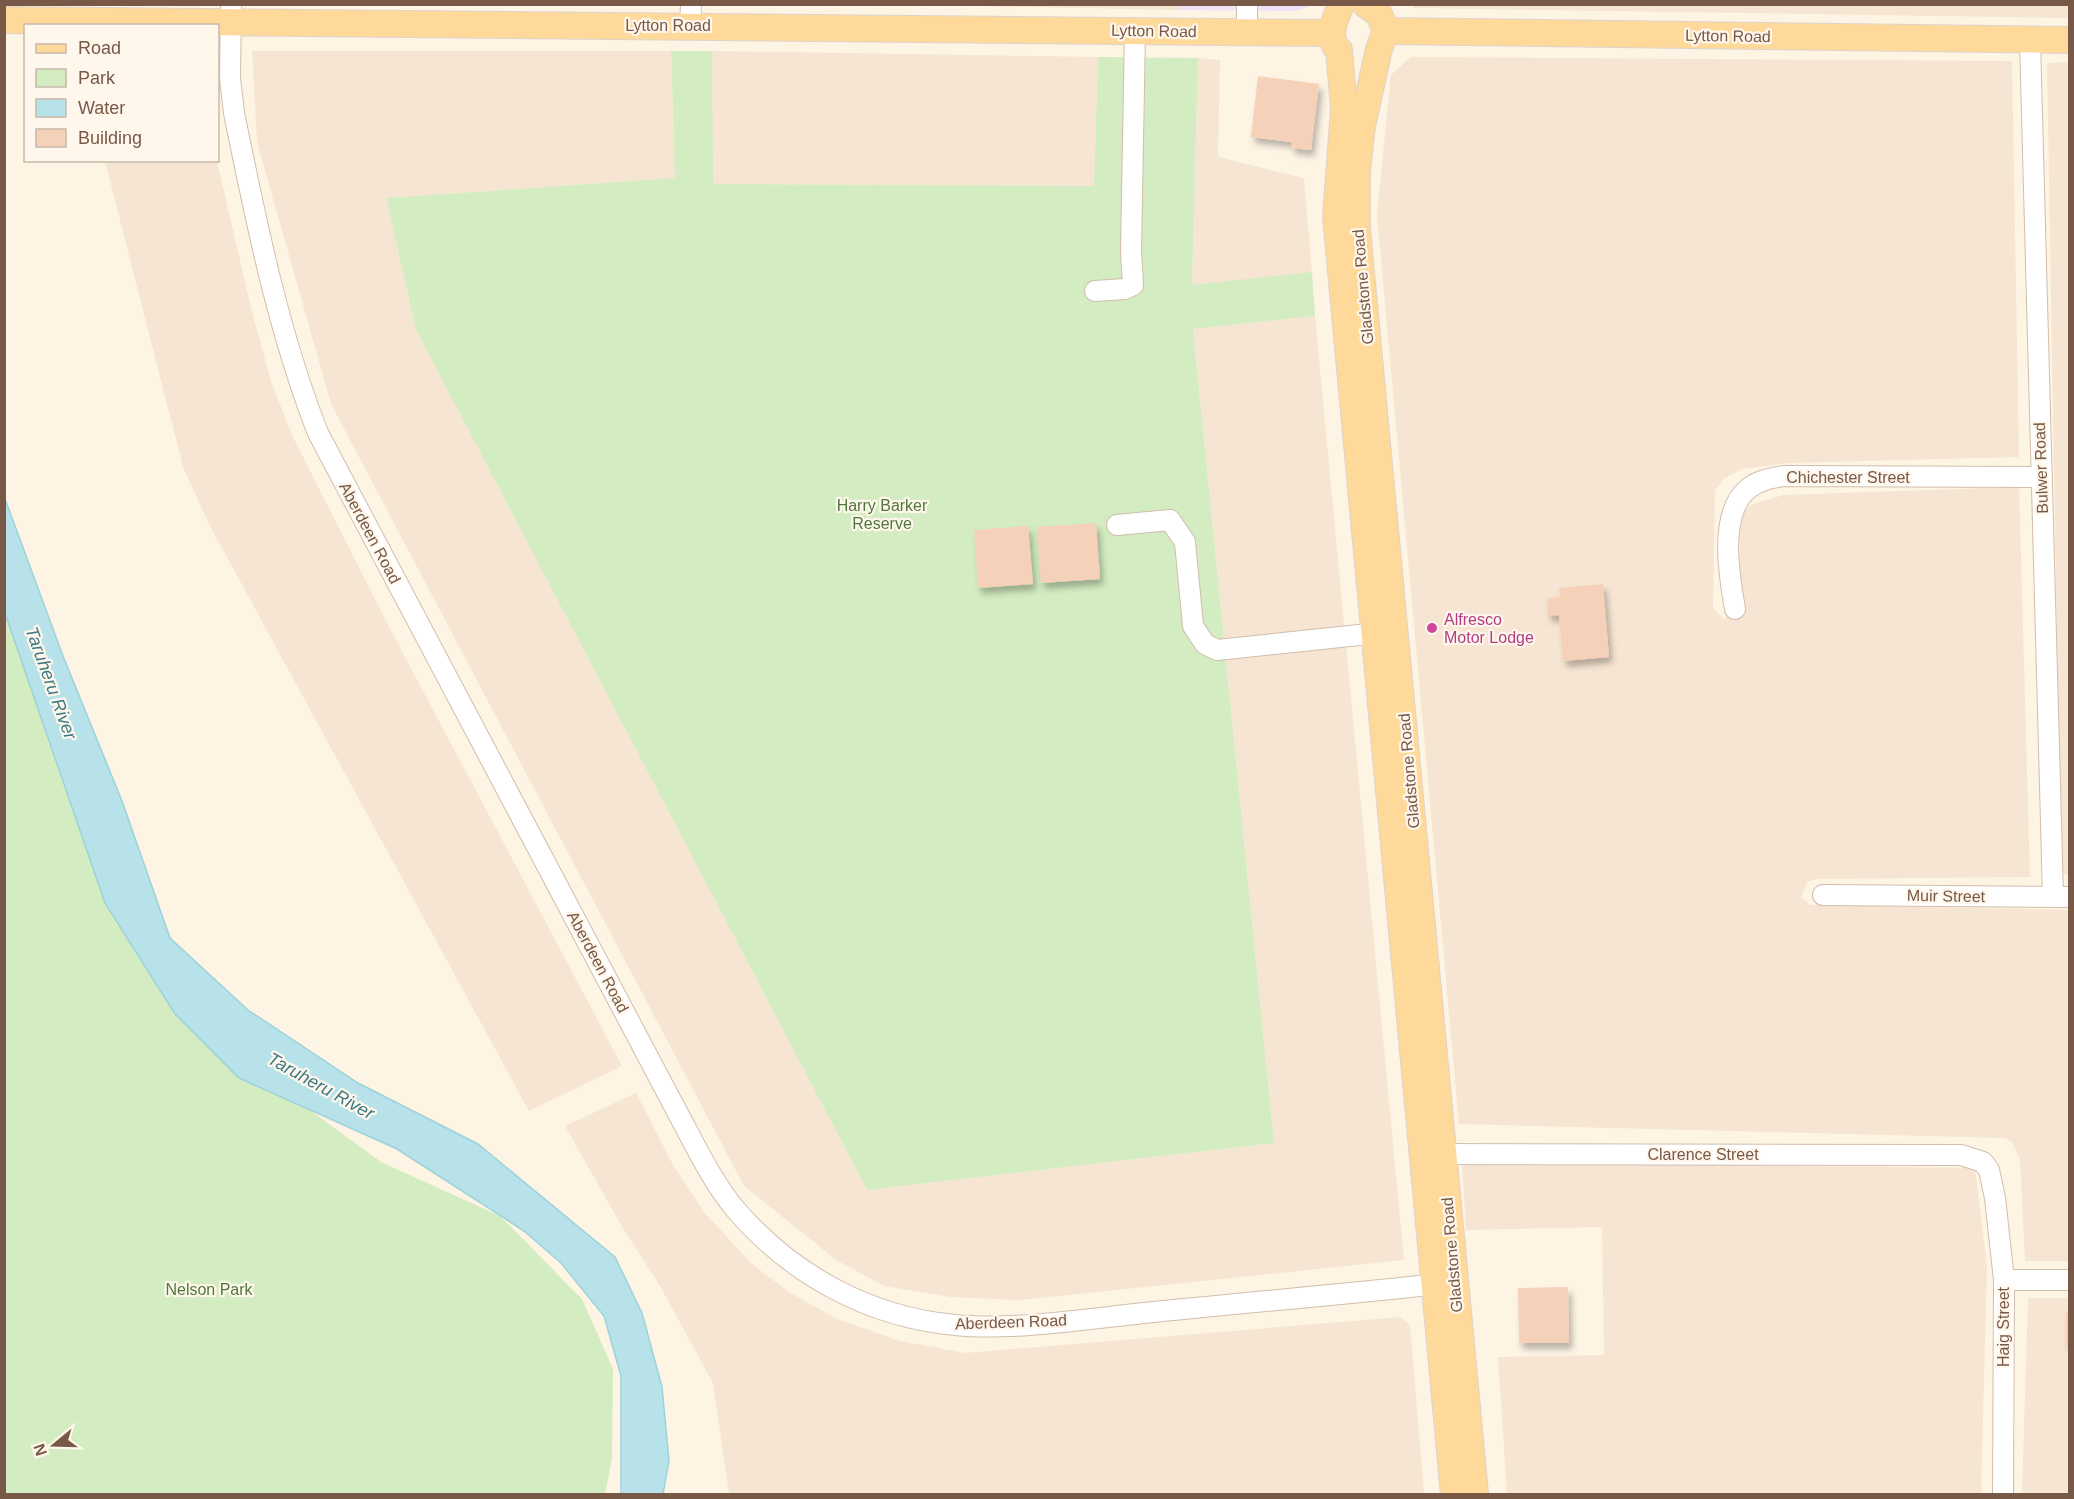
<svg xmlns="http://www.w3.org/2000/svg" width="2074" height="1499" font-family="Arial,sans-serif">
<style>
.residential{fill:#f6e5d2}
.education{fill:#f1e1fa}
.green{fill:#d3ecc1}
.water{fill:#b7e2e9;stroke:#9dd2db;stroke-width:1.5}
.building{fill:#f5d1ba;filter:url(#shadow)}
.lines{fill:none;stroke-linecap:round;stroke-linejoin:round}
.minor-casing{stroke:#d2bdac;stroke-width:22}
.major-casing{stroke:#dcd4cf;stroke-width:28}
.minor{stroke:#fff;stroke-width:20}
.major{stroke:#ffd99a;stroke-width:26}
.hotel-dot{fill:#d1479c;stroke:#fff7ec;stroke-width:2}
.labels{text-anchor:middle;dominant-baseline:central;stroke-width:4.5;stroke-linejoin:round;paint-order:stroke}
.street-label{font-size:16px;fill:#785948;stroke:#fff7ec}
.park-label{font-size:16px;fill:#4e793c;stroke:#fff7ec}
.hotel-label{font-size:16px;fill:#b23c85;stroke:#fff7ec;text-anchor:start}
.water-label{font-size:18px;font-style:italic;fill:#3d7a86;stroke:#fff7ec}
</style>
<defs>
<filter id="shadow"><feDropShadow dx="3.5" dy="6" stdDeviation="3" flood-color="#0004"/></filter>
</defs>
<rect width="100%" height="100%" fill="#fef4e4"/>
<!-- residential -->
<path class="residential" d="M2069,4V18L1414,8L1413,5Z
M921,5H1181L1180,10Z
M252,51H671L675,178L386,198L416,330L867,1190L1274,1143L1193,329L1315,316L1404,1260L1020,1300L951,1297L884,1286L836,1260L744,1186L331,404L257,142Z
M712,51L1098,57L1094,186L712,184Z
M1411,57L2012,61L2019,457L1788,463L1742,469L1725,478L1715,490L1713,608L1724,619L1740,608V515L1753,504L1783,495L2019,487L2030,877L1817,879L1807,882L1801,898L1811,905L2069,910V1261H2025L2020,1159L2012,1142L2005,1138L1459,1124L1377,215L1391,75Z
M1198,58L1220,60L1218,157L1304,178L1312,272L1192,286Z
M2070,62L2069,875L2061,874L2047,63Z
M105,161H217L252,312L271,381L292,435L386,621L622,1066L529,1111L210,526L183,467Z
M636,1093L672,1163L704,1212L752,1264L789,1292L837,1319L900,1341L965,1353L1401,1317L1410,1326L1424,1494H729L713,1383L660,1286L621,1225L565,1126Z
M1462,1162L1975,1168L1987,1266L1981,1494H1507L1498,1357L1604,1355L1602,1227L1466,1230Z
M2028,1298H2069V1494H2022Z"/>
<!-- education -->
<path class="education" d="M1181,4L1313,5L1296,11L1180,10Z"/>
<!-- green -->
<path class="green" d="M671,51H712L713,184L1094,186L1098,57L1198,58L1192,285L1312,272L1315,316L1193,329L1274,1143L867,1190L416,330L386,198L675,178Z
M4,591L193,1025L381,1162L500,1216L582,1299L613,1369L612,1459L605,1494H5Z"/>
<!-- water -->
<path class="water" d="M4,496L63,656L122,801L170,938L248,1010L358,1083L478,1144L615,1257L642,1313L662,1387L669,1461L663,1494H621V1376L604,1316L561,1263L524,1231L397,1149L239,1078L175,1014L105,903L5,613Z"/>
<!-- building -->
<path class="building" d="M1258,76L1319,84L1311,150L1291,148L1292,142L1251,137Z
M1096,523L1100,579L1041,583L1037,527Z
M1028,526L1033,584L978,588L974,530Z
M1603,584L1609,657L1563,661L1559,615L1548,616L1547,598L1560,597L1559,588Z
M1568,1287L1569,1343H1519L1518,1288Z
M2066,1311H2070V1345H2066Z"/>
<g class="lines">
<defs>
<path id="minor" d="M231,4L230,78L234,113C256,221 278,331 318,433L682,1121C698,1151 714,1184 736,1210C792,1275 869,1317 955,1325C1015,1331 1093,1318 1154,1312C1251,1302 1349,1294 1447,1283
M1247,4V32
M690,25L691,4
M2030,40L2053,897
M1095,291L1125,289L1133,285L1131,251L1135,31
M1117,525L1170,520L1185,542L1193,626L1205,644L1217,650L1388,632
M1735,609C1729,575 1718,512 1749,488C1759,480 1772,478 1784,476L2042,477
M1823,895L2070,897
M1432,1154L1961,1155L1983,1162L1989,1170L1995,1198L2004,1280L2003,1494
M2004,1280H2070"/>
<path id="major" d="M1365,4L1379,14L1386,31L1379,49L1362,126L1357,171V229L1475,1494
M4,20L1332,33
M1386,31L2070,40
M1336,47C1327,32 1336,19 1341,4
M1339,50L1344,109L1336,217L1454,1494"/>
</defs>
<!-- minor casing -->
<use href="#minor" class="minor-casing"/>
<!-- major casing -->
<use href="#major" class="major-casing"/>
<!-- minor -->
<use href="#minor" class="minor"/>
<!-- major -->
<use href="#major" class="major"/>
</g>
<!-- markers -->
<circle class="hotel-dot" cx="1432" cy="628" r="6"/>
<g class="labels">
<!-- street labels -->
<g class="street-label">
<text x="668" y="25">Lytton Road</text>
<text transform="translate(1154 31) rotate(1)">Lytton Road</text>
<text transform="translate(1728 36) rotate(1)">Lytton Road</text>
<text transform="translate(1363 287) rotate(-95)">Gladstone Road</text>
<text transform="translate(2041 468) rotate(-92)">Bulwer Road</text>
<text x="1848" y="477">Chichester Street</text>
<text transform="translate(370 533) rotate(62)">Aberdeen Road</text>
<text transform="translate(1409 771) rotate(-95)">Gladstone Road</text>
<text transform="translate(1946 896) rotate(1)">Muir Street</text>
<text transform="translate(598 962) rotate(62)">Aberdeen Road</text>
<text x="1703" y="1154">Clarence Street</text>
<text transform="translate(1452 1255) rotate(-95)">Gladstone Road</text>
<text transform="translate(1011 1322) rotate(-2)">Aberdeen Road</text>
<text transform="translate(2003 1327) rotate(-90)">Haig Street</text>
</g>
<!-- park labels -->
<g class="park-label">
<text x="882" y="505">Harry Barker<tspan x="882" dy="18">Reserve</tspan></text>
<text x="209" y="1289">Nelson Park</text>
</g>
<!-- hotel labels -->
<g class="hotel-label">
<text x="1444" y="619">Alfresco<tspan x="1444" dy="18">Motor Lodge</tspan></text>
</g>
<!-- water labels -->
<g class="water-label">
<text transform="translate(51 683) rotate(70)">Taruheru River</text>
<text transform="translate(321 1086) rotate(29)">Taruheru River</text>
</g>
</g>
<!-- border -->
<rect width="2074" height="1499" fill="none" stroke="#785948" stroke-width="12"/>
<!-- legend -->
<rect x="24" y="24" width="195" height="138" fill="#fff7ec" stroke="#c9b8aa" stroke-width="1.5"/>
<rect x="36" y="44" width="30" height="9" fill="#ffd99a" stroke="#c9b8aa" stroke-width="1.5"/>
<text x="78" y="54" font-size="18" fill="#785948">Road</text>
<rect x="36" y="69" width="30" height="18" fill="#d3ecc1" stroke="#c9b8aa" stroke-width="1.5"/>
<text x="78" y="84" font-size="18" fill="#785948">Park</text>
<rect x="36" y="99" width="30" height="18" fill="#b7e2e9" stroke="#c9b8aa" stroke-width="1.5"/>
<text x="78" y="114" font-size="18" fill="#785948">Water</text>
<rect x="36" y="129" width="30" height="18" fill="#f5d1ba" stroke="#c9b8aa" stroke-width="1.5"/>
<text x="78" y="144" font-size="18" fill="#785948">Building</text>
<!-- north arrow -->
<g transform="translate(54 1445) rotate(251)" stroke="#fff7ec" stroke-width="4.5" paint-order="stroke">
<path d="M0-4.5L10 22L0 15L-10 22Z" fill="#785948"/>
<text y="-9" font-size="16" font-weight="bold" text-anchor="middle" fill="#785948">N</text>
</g>
</svg>
